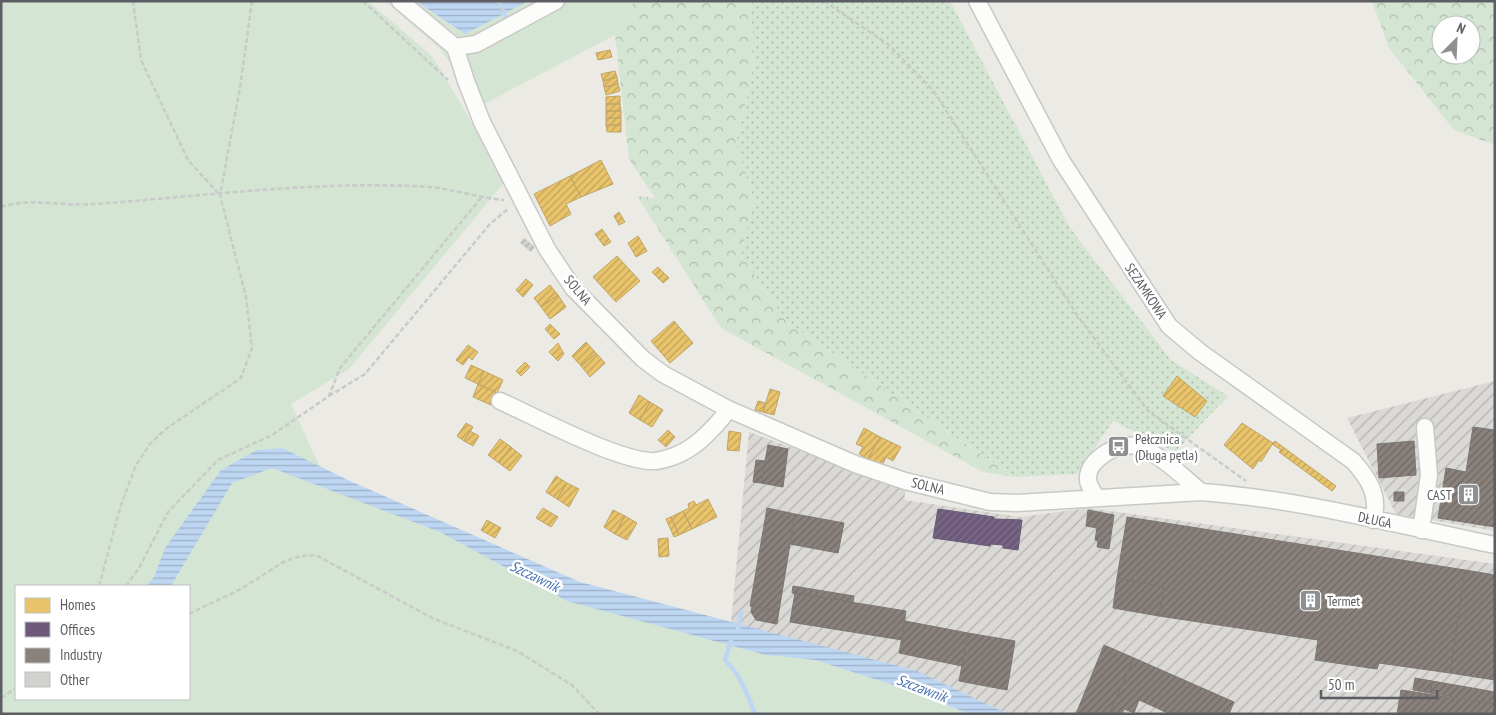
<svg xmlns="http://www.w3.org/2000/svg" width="1496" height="715" font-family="'PT Sans Narrow',sans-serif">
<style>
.industrial{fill:url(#industrial-furrows)}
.grass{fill:url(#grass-dots)}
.forest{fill:url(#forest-crowns);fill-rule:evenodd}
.park{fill:#d4e6d3;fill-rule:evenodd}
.water{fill:url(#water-rules)}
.homes{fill:url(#homes-hatch);stroke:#bfa568}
.offices{fill:url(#offices-hatch);stroke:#685a73}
.industry{fill:url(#industry-hatch);stroke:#7c7674}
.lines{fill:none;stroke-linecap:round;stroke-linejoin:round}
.stream{stroke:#bdd6f2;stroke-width:4.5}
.building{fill:url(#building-hatch);stroke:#dad9d4}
.minor-casing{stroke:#c8c8c7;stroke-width:19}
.path{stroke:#c8cbca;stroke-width:2.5;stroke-dasharray:5 2.5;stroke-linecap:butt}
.minor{stroke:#fcfcfb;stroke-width:16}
.labels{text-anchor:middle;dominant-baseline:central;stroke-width:5;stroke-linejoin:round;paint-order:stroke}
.street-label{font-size:14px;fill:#5c5e63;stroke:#fff}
.poi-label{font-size:14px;fill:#5c5e63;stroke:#fff;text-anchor:start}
.water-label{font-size:15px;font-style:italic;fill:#4b73b0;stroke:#fff}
</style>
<defs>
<pattern id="industrial-furrows" width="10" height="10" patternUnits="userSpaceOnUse" patternTransform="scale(1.25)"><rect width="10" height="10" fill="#dad9d6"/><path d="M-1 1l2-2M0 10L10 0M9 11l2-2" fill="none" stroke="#b4b3b1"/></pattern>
<pattern id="grass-dots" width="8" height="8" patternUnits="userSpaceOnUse" patternTransform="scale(1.25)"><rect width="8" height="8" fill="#d4e6d3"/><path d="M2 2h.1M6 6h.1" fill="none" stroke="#afbeaf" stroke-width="1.8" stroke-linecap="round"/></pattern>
<pattern id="forest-crowns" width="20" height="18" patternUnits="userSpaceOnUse" patternTransform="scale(1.25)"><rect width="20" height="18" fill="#d4e6d3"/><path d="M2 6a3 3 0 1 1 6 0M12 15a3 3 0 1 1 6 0" fill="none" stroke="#afbeaf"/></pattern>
<pattern id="water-rules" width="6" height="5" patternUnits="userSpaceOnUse" patternTransform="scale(1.25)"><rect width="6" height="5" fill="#bdd6f2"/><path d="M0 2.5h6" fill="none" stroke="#9db1c8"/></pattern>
<pattern id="homes-hatch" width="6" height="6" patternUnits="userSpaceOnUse" patternTransform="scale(1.25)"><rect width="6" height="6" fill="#e9c46a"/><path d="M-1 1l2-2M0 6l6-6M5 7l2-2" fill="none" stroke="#c0a25b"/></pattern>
<pattern id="offices-hatch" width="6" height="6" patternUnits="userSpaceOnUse" patternTransform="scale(1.25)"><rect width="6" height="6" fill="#6d597a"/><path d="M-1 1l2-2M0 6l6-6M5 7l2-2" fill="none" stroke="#80718b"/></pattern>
<pattern id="industry-hatch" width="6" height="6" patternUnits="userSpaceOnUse" patternTransform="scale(1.25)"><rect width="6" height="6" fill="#8a817c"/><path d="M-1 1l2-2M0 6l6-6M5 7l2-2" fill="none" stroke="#6e6864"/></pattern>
<pattern id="building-hatch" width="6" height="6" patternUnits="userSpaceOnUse" patternTransform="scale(1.25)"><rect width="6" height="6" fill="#d1d1ce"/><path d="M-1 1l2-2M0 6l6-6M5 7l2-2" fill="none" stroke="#adadab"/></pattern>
</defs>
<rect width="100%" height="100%" fill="#ebeae5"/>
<!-- industrial -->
<path class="industrial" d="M1495,381V531L1396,514L1347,418Z
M749,432L906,489L904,500L1020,517L1088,508L1495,564V714H1008L917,671L731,623Z"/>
<!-- grass -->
<path class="grass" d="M751,1H950L1070,228L1171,360L1228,396L1175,452L1113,421L1077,474L1014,477L786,321L741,255L754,200L736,142L754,69Z"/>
<!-- forest -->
<path class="forest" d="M634,1H751L754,69L736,142L754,200L741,255L786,321L1014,477L983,472L721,328L637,196L655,198L629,159L615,35Z
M1372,1H1495V145L1454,130L1389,48ZM1441,25H1471V55H1441Z"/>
<!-- park -->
<path class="park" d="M1,1H368L432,56L473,124L504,183L349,369L291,404L330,489L766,655L815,660L896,686L970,714H1ZM16,586H189V699H16Z
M385,1H416L465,34L529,1H634L615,35L482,105L439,48Z"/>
<!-- water -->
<path class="water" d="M416,1H529L465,34Z
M282,448L350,481L580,582L917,671L1008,714H970L896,686L815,660L766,655L567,601L440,532L272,468L232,483L171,586H146L154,577L165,548L221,470L257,450Z"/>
<!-- homes -->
<path class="homes" d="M610,50L612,57L598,60L596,53Z
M615,71L617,77L603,81L601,74Z
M617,77L618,84L604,87L603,81Z
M618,84L620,91L606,95L604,87Z
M620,96V104H606V97Z
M606,104H620L621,111H606Z
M606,111H621V118H606Z
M606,118H621V125H606Z
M606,125H621V132H607Z
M601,160L613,184L581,197L570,176Z
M570,176L581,197L566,204L571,214L550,226L534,194Z
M619,212L625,222L619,225L614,216Z
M602,229L611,242L604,246L595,234Z
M638,236L647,251L636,257L628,243Z
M617,256L640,281L616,302L593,277Z
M658,267L669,278L663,283L652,272Z
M526,279L533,285L523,297L516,290Z
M550,285L558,295L541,307L534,298Z
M558,295L566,307L550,319L541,307Z
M674,321L693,343L670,363L651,341Z
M550,324L560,334L554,339L545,329Z
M586,342L596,353L581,366L572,356Z
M558,343L564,354L558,361L549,352Z
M468,345L478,352L472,360L469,357L463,365L456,360Z
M596,353L605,363L590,377L581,366Z
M525,362L530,367L521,376L516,371Z
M471,365L484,371L478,384L465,378Z
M484,371L503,380L497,393L478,384Z
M1177,376L1207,401L1195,417L1163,396Z
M478,384L497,393L491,405L473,397Z
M770,389L780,392L774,415L763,412Z
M639,395L650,402L640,420L629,413Z
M758,401L765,403L763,412L755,410Z
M650,402L663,410L652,427L640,420Z
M466,423L473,427L464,441L457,436Z
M1242,423L1273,443L1261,462L1259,460L1253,469L1224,445Z
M864,428L880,437L868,459L859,454L863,447L856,444Z
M668,430L675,437L666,447L658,440Z
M470,431L479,436L473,446L464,441Z
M729,431L741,433L739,451L727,450Z
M880,437L901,447L893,461L886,457L882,466L868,459Z
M500,439L511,447L499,463L488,455Z
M1275,441L1336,486L1332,491L1279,452L1281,450L1272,444Z
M511,447L522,456L510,471L499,463Z
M556,476L567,483L557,499L546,492Z
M567,483L579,489L569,507L557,499Z
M708,499L717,517L692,529L683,511L689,508L688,504L694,501L696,505Z
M543,508L558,517L551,527L536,518Z
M613,510L625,516L615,534L604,527Z
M683,511L692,529L679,535L671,517Z
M625,516L637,523L627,540L615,534Z
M671,517L679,535L674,537L666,519Z
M487,520L501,528L495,538L481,530Z
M668,538L669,556L659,557L658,539Z"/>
<!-- offices -->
<path class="offices" d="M938,509L994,517V519L1022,520L1018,550L1003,548V545L991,544L990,546L933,538Z"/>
<!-- industry -->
<path class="industry" d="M1473,427L1495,430V527L1438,518L1446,468L1466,472Z
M1414,441L1416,475L1379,478L1377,444Z
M768,445L788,449L783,487L761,483Z
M756,460L765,461L761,483L753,482Z
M1394,492H1404V501H1394Z
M767,508L795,514L779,611L750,606Z
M1088,510L1114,515L1109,549L1097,547L1098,541L1095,540L1097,528L1086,526Z
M795,514L844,523L838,553L790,544Z
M1127,517L1465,570L1450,673L1379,663L1377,669L1315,660L1318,640L1159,616L1164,587L1117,578Z
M1465,570L1495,575V680L1450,673Z
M1117,578L1164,587L1159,616L1113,608Z
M793,586L854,596L853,602L792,593Z
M795,593L906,611L902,640L790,622Z
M752,606L779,611L777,624L756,620L751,612Z
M905,621L968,633L962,666L899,653Z
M968,633L1015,641L1007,690L959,681Z
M1104,645L1134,658L1109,714H1076Z
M1134,658L1234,702L1229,714H1170L1139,700L1134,713L1124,709L1122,714H1109Z
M1415,678L1432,681L1430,693L1413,690Z
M1432,681L1495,692V704L1430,693Z
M1401,690L1495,704V714H1397Z"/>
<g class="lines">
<!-- stream -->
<path class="stream" d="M498,1L508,21
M738,629L741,612
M731,641L725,660C741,676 747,693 755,714"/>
</g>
<!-- building -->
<path class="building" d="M524,238L535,247L531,252L520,243Z"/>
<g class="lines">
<defs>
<path id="minor" d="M400,1L455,47L466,81L482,122L547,249L573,288L643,359L663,374L728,409L855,464L905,481L990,502L1017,503L1201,492C1300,499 1398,525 1495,545
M977,1L1061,160L1169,326L1200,352L1353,461C1369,479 1380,496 1373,520
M455,47L476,44L556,1
M500,401C534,416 623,464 656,461C675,458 693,448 706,435C714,427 723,419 728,409
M1097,498C1093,491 1087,485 1088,477C1089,459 1118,442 1135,446C1159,452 1182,476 1201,492
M1421,530L1429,475L1425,427"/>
</defs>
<!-- minor casing -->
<use href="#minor" class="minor-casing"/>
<!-- path -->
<path class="path" d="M133,1L141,60L188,160L220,195
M363,1L448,80
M497,1L502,11
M824,1L889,45L933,90L1077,315L1148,411L1246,481
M1,207C31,197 64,207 95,204C206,196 318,180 429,187C454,189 479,198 504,200
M329,396L365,374L490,224L509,208
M99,586L120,508L136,465L150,444L167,428L241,378L252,348L246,297L220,195L240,88L252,1
M126,586L139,568L168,512L218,460L272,435L329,396L340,368L481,198
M189,614C210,603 232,595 252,582C278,567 283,556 316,555L432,618L517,651L572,685L599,714
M1,698L16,688"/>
<!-- minor -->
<use href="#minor" class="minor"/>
</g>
<!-- icons -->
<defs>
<symbol id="bus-square" viewBox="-11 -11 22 22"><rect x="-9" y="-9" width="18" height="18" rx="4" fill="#8e8f90" stroke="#fff"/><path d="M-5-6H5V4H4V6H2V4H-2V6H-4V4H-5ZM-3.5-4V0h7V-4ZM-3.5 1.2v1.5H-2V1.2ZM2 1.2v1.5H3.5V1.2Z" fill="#fff"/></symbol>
<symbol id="building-square" viewBox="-11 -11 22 22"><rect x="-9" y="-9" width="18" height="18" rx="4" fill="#8e8f90" stroke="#fff"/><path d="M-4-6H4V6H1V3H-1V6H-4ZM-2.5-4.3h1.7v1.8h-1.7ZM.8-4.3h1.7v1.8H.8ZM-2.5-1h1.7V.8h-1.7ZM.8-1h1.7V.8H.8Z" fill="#fff"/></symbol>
</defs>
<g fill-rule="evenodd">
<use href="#bus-square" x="1106" y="434" width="25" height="25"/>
<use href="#building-square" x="1456" y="482" width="25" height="25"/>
<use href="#building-square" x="1298" y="588" width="25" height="25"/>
</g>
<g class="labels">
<!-- street labels -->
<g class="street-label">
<text transform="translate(578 290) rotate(50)">SOLNA</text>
<text transform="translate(1146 291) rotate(56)">SEZAMKOWA</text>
<text transform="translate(928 486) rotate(14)">SOLNA</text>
<text transform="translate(1375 520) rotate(12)">DŁUGA</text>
</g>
<!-- poi labels -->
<g class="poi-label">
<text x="1135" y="439">Pełcznica<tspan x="1135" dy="16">(Długa pętla)</tspan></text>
<text x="1452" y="495" text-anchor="end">CAST</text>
<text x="1327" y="601">Termet</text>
</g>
<!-- water labels -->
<g class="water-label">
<text transform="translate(535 576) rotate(26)">Szczawnik</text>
<text transform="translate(922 688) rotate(21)">Szczawnik</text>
</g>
</g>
<!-- border -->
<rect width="1496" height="715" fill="none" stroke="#5c5e63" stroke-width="5"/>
<!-- legend -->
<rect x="15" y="585" width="175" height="115" fill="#ffffff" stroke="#bebfc1"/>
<rect x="25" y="598" width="25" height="15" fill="#e9c46a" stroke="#bebfc1"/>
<text x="60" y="610" font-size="15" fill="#5c5e63">Homes</text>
<rect x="25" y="622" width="25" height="15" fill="#6d597a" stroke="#bebfc1"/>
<text x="60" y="635" font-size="15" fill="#5c5e63">Offices</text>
<rect x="25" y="648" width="25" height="15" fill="#8a817c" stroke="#bebfc1"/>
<text x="60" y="660" font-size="15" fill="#5c5e63">Industry</text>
<rect x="25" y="672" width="25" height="15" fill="#d1d1ce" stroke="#bebfc1"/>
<text x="60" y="685" font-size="15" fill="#5c5e63">Other</text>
<!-- north arrow -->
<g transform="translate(1456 40) rotate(24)"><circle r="24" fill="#ffffff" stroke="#bebfc1"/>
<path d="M0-4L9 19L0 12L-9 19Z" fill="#8e8f90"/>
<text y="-8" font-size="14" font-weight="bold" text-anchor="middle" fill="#5c5e63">N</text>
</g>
<!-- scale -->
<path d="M1321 690v8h116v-8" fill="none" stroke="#5c5e63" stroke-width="2.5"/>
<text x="1328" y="690" font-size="15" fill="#5c5e63" stroke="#ffffff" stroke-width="4" paint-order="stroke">50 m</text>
</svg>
